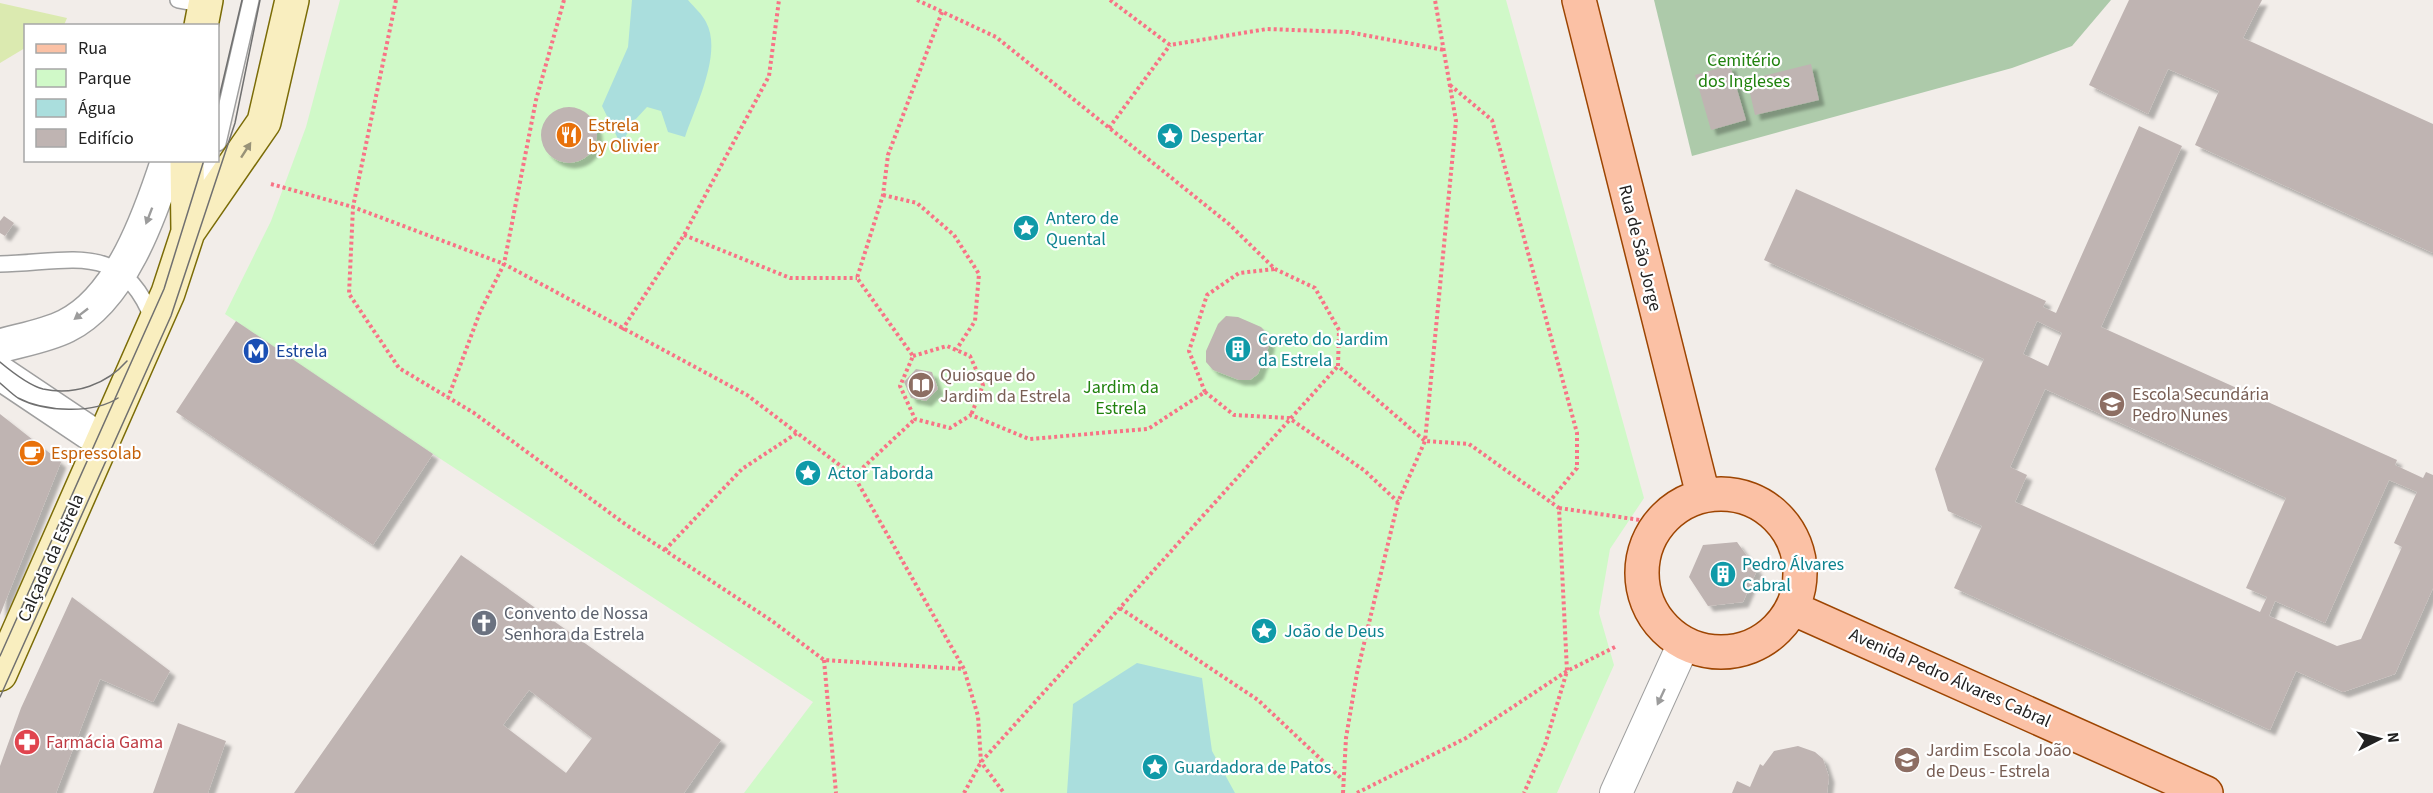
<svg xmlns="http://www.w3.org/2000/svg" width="2433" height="793" font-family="'Source Sans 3',sans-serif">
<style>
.grass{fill:#dbeab0}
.cemetery{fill:#adcaaa}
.park{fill:#d0f9c8}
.water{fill:#aadedd}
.building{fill:#bfb4b2;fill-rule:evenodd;filter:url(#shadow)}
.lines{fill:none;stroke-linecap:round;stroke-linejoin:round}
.service-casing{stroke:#9f9f9f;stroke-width:18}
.minor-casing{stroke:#9f9f9f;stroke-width:34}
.tertiary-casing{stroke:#9f9f9f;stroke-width:36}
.secondary-casing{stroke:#7b6c07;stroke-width:36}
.primary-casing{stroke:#9d4502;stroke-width:36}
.path{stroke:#f87386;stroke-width:4;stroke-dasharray:3 3;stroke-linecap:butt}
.service{stroke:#fff;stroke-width:15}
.minor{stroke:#fff;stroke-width:32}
.tertiary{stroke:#fff;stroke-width:33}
.secondary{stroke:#f9eebf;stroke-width:33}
.primary{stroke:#fbc1a5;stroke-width:33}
.tram{stroke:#707070;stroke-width:1.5}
.oneway{fill:#989278}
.oneway2{fill:#9c9c9c}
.labels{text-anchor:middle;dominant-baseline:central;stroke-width:4.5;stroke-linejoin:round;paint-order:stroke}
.park-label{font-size:18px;fill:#20820e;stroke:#fff}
.food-label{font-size:18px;fill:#c56008;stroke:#fff;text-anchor:start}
.culture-label{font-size:18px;fill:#0d838f;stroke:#fff;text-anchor:start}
.street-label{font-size:18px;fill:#222;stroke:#fff}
.transit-label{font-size:18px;fill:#164399;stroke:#fff;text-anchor:start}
.education-label{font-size:18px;fill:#785e54;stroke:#fff;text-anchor:start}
.worship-label{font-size:18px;fill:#5b616d;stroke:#fff;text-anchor:start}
.health-label{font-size:18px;fill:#be3a42;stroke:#fff;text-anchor:start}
</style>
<defs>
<filter id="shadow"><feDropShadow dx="5.5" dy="5.5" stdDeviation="1.5" flood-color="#0004"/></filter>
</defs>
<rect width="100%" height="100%" fill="#f2ede9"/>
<!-- grass -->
<path class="grass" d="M0,3L67,18L64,25L26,26L25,48L0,63Z"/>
<!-- cemetery -->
<path class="cemetery" d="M1654,0H2111L2072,46L2012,68L1692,156Z"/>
<!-- park -->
<path class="park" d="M340,0H1506L1644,498L1610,549L1599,613L1614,665L1557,793H744L813,702L433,454L225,314L271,221L306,127Z"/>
<!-- water -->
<path class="water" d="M632,0H688C694,7 702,14 706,22C723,53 695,107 685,137L668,132L661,111L647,107L634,121L621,145L602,106L628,47Z
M1137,663L1202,678L1212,751L1235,793H1067L1073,704Z"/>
<!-- building -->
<path class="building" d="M2129,0H2262L2243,38L2433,124V253L2195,145L2219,91L2168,69L2148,114L2089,85Z
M1811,64L1819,100L1755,115L1747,80Z
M1730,65L1746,120L1711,130L1695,75Z
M541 135a28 28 0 1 1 56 0a28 28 0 1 1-56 0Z
M2139,126L2182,146L2101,327L2397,460L2395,465L2423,478L2426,472L2433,475V588L2395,674L2343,692L2296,671L2270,730L1954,588L1982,526L1948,511L1935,469L1984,359L1764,260L1796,189L2046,301L2043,307L2056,313ZM2037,321L2062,333L2048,366L2023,354ZM2045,389L2286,498L2246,588L2267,597L2260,612L2015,502L2027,475L2010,467ZM2389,480L2417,492L2394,543L2402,547L2361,639L2337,646L2269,616L2275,601L2325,623Z
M4,216L14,223L5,236L0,233V221Z
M1226,316L1238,317L1261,327L1269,335V346L1258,374L1250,380H1239L1213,370L1206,362V351L1218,324Z
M236,321L433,454L373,545L176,412Z
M916,369L932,372L938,389L926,401L911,398L904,382Z
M0,414L61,462L0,615Z
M1737,542L1757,570L1743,602L1708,606L1689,577L1703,545Z
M461,555L721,740L684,793H294ZM529,690L592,738L566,773L503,725Z
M72,597L170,671L153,702L100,679L56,793H0V766L21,708Z
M178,723L226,741L208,793H153Z
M1798,746L1815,752L1823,759L1829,777L1827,793H1732L1737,781L1750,787L1760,764L1763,766L1774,751Z"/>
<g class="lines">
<defs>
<path id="service" d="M178,0L205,5
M218,143L251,0
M201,195L212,160
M0,264C69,263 122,239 153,320"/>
<path id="minor" d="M1616,793L1684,643"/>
<path id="tertiary" d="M0,346C21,340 46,336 66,326C121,299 150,215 168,160
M0,373L103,442"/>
<path id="secondary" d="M201,26L206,0
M187,160L188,232
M0,674L168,293L188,232L264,122L292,0"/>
<path id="primary" d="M1579,0L1703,495
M1642 573a79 79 0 1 1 158 0a79 79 0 1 1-158 0Z
M1792,608L2206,793"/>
</defs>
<!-- service casing -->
<use href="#service" class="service-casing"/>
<!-- minor casing -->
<use href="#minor" class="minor-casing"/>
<!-- tertiary casing -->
<use href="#tertiary" class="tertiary-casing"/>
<!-- secondary casing -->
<use href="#secondary" class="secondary-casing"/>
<!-- primary casing -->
<use href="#primary" class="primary-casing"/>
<!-- path -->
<path class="path" d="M396,0L353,207L349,294L399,368L474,413L625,524L772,621L824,660L964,669
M564,0L536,100L504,264L747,395L854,476L964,669L978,716L981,762L1004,793
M917,0L996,37L1229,224L1275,269L1315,288L1339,330L1338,366L1425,441L1469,444L1559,508L1567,671L1545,745L1524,793
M1110,0L1170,45L1267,29L1348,32L1444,50
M942,12L888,155L883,195L857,278L913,356L900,386L915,419L950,428L971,415L1029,439L1148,429L1205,392L1234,415L1289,418L1365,471L1398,502
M1450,85L1492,120L1577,433V468L1550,501
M1109,128L1170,45
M271,184L353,207L504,264L480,312L448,398
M883,195L917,203L954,235L979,274L975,321L956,350
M684,235L790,278H857
M622,330L684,235L769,76L779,0
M913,356L947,346L970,356L983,385L971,415
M1205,392L1189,351L1207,295L1239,273L1275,269
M854,476L915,419
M1559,508L1640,520
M665,550L742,469L797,433
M1120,608L1258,700L1343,780
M824,660L836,793
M964,793L981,762L1338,366
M1343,793L1346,738L1357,673L1398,502L1425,441L1456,121L1435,0
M1357,793L1466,738L1567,671L1617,646"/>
<!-- service -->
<use href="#service" class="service"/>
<!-- minor -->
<use href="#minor" class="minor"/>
<!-- tertiary -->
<use href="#tertiary" class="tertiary"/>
<!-- secondary -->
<use href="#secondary" class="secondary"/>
<!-- primary -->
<use href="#primary" class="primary"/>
<!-- tram -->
<path class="tram" d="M218,102L242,0
M0,362C12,372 28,385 43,389C75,396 107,384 127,361
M0,383C6,388 12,394 18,398C44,412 94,414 118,398
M0,656L164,289L204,160
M0,697L171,316L235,123L260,0"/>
</g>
<!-- one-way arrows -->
<defs><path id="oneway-solid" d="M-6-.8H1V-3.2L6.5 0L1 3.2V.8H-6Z" transform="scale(1.5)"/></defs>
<use class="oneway" href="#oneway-solid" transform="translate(246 150) rotate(-57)"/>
<g class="oneway2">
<use href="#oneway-solid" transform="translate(149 216) rotate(111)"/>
<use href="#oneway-solid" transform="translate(81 314) rotate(142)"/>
<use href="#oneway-solid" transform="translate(1661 697) rotate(115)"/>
</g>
<!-- icons -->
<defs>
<symbol id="restaurant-disc" viewBox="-11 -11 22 22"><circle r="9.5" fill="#e8710a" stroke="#fff"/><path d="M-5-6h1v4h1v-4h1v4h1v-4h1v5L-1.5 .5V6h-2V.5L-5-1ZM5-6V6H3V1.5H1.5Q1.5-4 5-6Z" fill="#fff"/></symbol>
<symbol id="sight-disc" viewBox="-11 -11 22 22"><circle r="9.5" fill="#0f9aa8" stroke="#fff"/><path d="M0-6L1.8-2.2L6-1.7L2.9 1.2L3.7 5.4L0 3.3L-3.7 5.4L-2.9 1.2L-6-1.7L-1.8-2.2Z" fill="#fff"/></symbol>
<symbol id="building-disc" viewBox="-11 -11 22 22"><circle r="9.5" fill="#0f9aa8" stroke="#fff"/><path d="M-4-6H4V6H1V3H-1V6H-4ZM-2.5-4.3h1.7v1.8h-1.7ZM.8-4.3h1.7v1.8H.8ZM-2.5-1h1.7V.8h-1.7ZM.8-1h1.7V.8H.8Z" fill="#fff"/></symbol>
<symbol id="metro-disc" viewBox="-11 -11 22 22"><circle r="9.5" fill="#1a4fb4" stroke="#fff"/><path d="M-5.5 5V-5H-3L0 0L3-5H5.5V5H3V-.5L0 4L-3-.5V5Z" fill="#fff"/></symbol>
<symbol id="library-disc" viewBox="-11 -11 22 22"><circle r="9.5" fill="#8d6e63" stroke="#fff"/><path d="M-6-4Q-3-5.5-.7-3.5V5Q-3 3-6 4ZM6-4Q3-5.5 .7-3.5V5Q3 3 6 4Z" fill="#fff"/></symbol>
<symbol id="school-disc" viewBox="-11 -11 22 22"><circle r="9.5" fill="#8d6e63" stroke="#fff"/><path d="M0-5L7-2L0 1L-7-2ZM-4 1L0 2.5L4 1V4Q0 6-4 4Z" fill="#fff"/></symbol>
<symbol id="cafe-disc" viewBox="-11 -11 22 22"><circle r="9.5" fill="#e8710a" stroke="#fff"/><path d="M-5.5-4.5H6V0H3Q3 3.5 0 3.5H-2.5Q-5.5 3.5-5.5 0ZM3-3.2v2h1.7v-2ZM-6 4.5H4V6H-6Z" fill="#fff"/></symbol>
<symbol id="church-disc" viewBox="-11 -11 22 22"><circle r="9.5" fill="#6b7280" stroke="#fff"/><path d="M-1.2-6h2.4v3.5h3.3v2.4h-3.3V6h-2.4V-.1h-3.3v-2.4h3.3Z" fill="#fff"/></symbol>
<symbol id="pharmacy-disc" viewBox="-11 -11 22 22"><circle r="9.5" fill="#e0444e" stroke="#fff"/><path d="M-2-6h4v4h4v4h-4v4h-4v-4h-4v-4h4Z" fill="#fff"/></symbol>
</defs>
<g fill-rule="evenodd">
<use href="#restaurant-disc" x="554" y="120" width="30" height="30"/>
<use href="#sight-disc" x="1155" y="121" width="30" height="30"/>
<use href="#sight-disc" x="1011" y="213" width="30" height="30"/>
<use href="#building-disc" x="1223" y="334" width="30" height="30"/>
<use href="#metro-disc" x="241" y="336" width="30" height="30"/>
<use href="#library-disc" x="906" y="370" width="30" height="30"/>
<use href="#school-disc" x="2097" y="389" width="30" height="30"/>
<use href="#cafe-disc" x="17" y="438" width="30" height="30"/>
<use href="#sight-disc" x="793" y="458" width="30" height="30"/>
<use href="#building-disc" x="1708" y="559" width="30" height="30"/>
<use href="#church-disc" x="469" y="608" width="30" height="30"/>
<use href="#sight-disc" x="1249" y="616" width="30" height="30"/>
<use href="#pharmacy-disc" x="12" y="727" width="30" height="30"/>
<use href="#school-disc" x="1892" y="745" width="30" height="30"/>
<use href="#sight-disc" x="1140" y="752" width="30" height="30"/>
</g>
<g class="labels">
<!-- park labels -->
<g class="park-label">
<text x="1744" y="60">Cemitério<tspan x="1744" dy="21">dos Ingleses</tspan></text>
<text x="1121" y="387">Jardim da<tspan x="1121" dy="21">Estrela</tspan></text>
</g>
<!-- food labels -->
<g class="food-label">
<text x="588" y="125">Estrela<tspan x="588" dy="21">by Olivier</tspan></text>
<text x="51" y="453">Espressolab</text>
</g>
<!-- culture labels -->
<g class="culture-label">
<text x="1190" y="136">Despertar</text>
<text x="1046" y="218">Antero de<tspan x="1046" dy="21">Quental</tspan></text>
<text x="1258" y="339">Coreto do Jardim<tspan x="1258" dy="21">da Estrela</tspan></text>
<text x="828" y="473">Actor Taborda</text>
<text x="1742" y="564">Pedro Álvares<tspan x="1742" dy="21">Cabral</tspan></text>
<text x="1284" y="631">João de Deus</text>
<text x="1174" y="767">Guardadora de Patos</text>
</g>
<!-- street labels -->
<g class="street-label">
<text transform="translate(1640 248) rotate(76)">Rua de São Jorge</text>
<text transform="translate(51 558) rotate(-66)">Calçada da Estrela</text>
<text transform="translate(1950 678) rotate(24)">Avenida Pedro Álvares Cabral</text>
</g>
<!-- transit labels -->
<g class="transit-label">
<text x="276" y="351">Estrela</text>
</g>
<!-- education labels -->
<g class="education-label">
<text x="940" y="375">Quiosque do<tspan x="940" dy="21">Jardim da Estrela</tspan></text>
<text x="2132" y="394">Escola Secundária<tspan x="2132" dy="21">Pedro Nunes</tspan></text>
<text x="1926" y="750">Jardim Escola João<tspan x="1926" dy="21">de Deus - Estrela</tspan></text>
</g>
<!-- worship labels -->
<g class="worship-label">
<text x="504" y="613">Convento de Nossa<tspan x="504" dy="21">Senhora da Estrela</tspan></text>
</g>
<!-- health labels -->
<g class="health-label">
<text x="46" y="742">Farmácia Gama</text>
</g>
</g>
<!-- legend -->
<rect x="24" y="24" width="195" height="138" fill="#ffffff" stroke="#a7a7a7" stroke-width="1.5"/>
<rect x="36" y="44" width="30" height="9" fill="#fbc1a5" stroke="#a7a7a7" stroke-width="1.5"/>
<text x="78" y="54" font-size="18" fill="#222222">Rua</text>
<rect x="36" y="69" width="30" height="18" fill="#d0f9c8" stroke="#a7a7a7" stroke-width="1.5"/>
<text x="78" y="84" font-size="18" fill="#222222">Parque</text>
<rect x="36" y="99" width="30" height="18" fill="#aadedd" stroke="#a7a7a7" stroke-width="1.5"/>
<text x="78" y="114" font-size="18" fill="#222222">Água</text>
<rect x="36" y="129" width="30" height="18" fill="#bfb4b2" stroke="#a7a7a7" stroke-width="1.5"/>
<text x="78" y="144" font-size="18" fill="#222222">Edifício</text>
<!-- north arrow -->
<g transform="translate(2379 739) rotate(84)" stroke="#ffffff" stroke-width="4.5" paint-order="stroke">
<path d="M0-4.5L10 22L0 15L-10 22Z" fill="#222222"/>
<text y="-9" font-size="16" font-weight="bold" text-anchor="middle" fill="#222222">N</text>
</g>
</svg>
